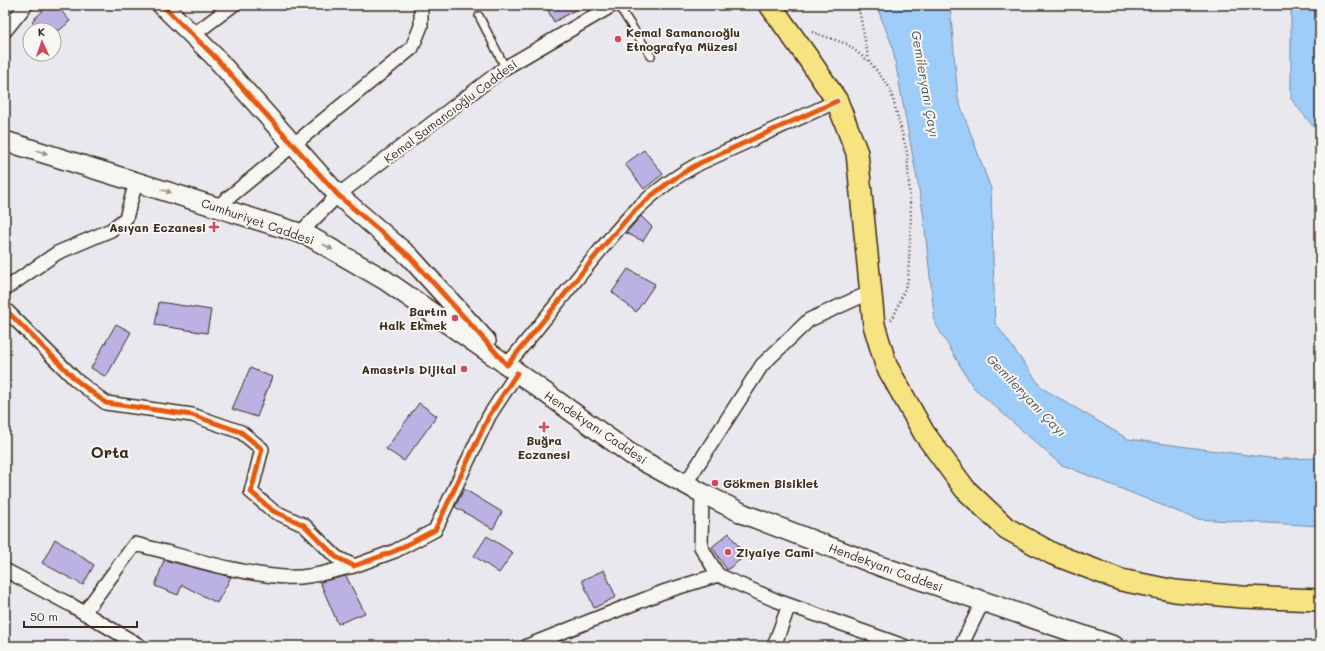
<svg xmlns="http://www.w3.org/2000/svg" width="1325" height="651" font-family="Mali,sans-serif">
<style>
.water{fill:#9ecdf9;stroke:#768ca1}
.building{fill:#bbb2e3;stroke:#3b2a1e}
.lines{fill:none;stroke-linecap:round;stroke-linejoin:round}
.lane-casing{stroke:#3b2a1e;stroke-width:10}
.street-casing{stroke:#3b2a1e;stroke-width:16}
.secondary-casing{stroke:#3b2a1e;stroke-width:22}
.primary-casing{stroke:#3b2a1e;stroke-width:24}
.path{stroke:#3b2a1e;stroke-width:2.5;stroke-dasharray:1 3;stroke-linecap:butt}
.lane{stroke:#f6f6f2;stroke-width:7}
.street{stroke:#f6f6f2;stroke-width:13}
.secondary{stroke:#f6f6f2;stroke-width:19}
.primary{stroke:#f6e381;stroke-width:21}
.cycleway-casing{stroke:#f6f6f2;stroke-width:8}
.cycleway{stroke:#e8590c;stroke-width:5}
.oneway{fill:#989088}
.poi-dot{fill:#d1495b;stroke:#f6f6f2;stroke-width:1.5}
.labels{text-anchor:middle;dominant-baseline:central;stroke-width:4;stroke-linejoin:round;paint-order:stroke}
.poi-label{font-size:12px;font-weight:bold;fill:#3b2a1e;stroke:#f6f6f2;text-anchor:start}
.street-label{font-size:12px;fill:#3b2a1e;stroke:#f6f6f2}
.water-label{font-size:13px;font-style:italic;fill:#545355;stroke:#f6f6f2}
.district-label{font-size:16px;font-weight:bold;fill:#3b2a1e;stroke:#f6f6f2}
</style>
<rect width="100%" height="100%" fill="#eae8ef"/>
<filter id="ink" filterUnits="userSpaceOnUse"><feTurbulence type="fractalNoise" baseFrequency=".025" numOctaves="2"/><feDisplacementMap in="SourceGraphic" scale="8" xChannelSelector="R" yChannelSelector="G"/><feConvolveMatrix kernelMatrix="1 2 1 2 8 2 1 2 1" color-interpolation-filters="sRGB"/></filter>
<g filter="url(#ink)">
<!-- water -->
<path class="water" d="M876,5H950L958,99L991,189L995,323L1042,388L1128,439L1277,459L1320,458V526L1196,519L1060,464L973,387L935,323L923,211L892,45Z
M1291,5H1320V135L1291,99Z"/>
<!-- building -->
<path class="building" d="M49,5H56L70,21L60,30H40L32,21Z
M545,5H584L554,22Z
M644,150L663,174L644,189L625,164Z
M641,216L652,227L643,241L626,233Z
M628,269L655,284L636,312L612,292Z
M159,302L211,310L207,333L155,325Z
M116,324L131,332L106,377L91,368Z
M250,368L272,377L257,417L232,409Z
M419,403L437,416L404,461L386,449Z
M464,489L502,512L493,529L455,507Z
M729,533L745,556L727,570L712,547Z
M487,536L513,553L499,573L474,556Z
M55,539L94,565L83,585L42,563Z
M164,560L207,571L231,577L217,603L182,585L178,595L155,586Z
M604,570L616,597L594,608L582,580Z
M346,576L365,613L338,624L320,582Z"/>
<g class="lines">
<defs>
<path id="lane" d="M618,5L651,56
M479,16L505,67"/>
<path id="street" d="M5,31L26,5
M193,35L233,5
M217,207L412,48L421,26V5
M300,233L338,195L503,69L613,5
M5,289L57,253L111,230L126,218L136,182
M5,309L76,380L106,403L192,415L241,432L262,449L251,492L273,511L304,525L336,557L354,566L395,551L435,530L489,416L517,373
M507,365C532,335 556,305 580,275C619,227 644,193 700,163L837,101
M686,483L762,365L809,320L871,292
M702,493L701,547L718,575L775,600L904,646
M5,570L71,605L140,646
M84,613L135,544C181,555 237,574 284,577C307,579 331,571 354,566
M527,646L663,592L718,575
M774,646L789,605
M961,646L983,601"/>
<path id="secondary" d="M162,5L214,56L338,195L410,257L486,341
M5,141L309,236L385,280L507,365L632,455L702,493L744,514L880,566L1114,646"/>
<path id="primary" d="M770,5L808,58L837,101L857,153L874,325L886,365L924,433L965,489L1006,528L1053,554L1121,580L1175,591L1242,597L1320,600"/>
</defs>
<!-- lane casing -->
<use href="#lane" class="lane-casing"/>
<!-- street casing -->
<use href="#street" class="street-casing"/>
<!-- secondary casing -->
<use href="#secondary" class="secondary-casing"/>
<!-- primary casing -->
<use href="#primary" class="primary-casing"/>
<!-- path -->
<path class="path" d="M858,5L869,61L890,88L907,152L911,218L908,280L895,314L891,320
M812,32L847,44L868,61"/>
<!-- lane -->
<use href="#lane" class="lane"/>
<!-- street -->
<use href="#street" class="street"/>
<!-- secondary -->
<use href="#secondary" class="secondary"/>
<!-- primary -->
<use href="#primary" class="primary"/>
<defs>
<path id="cycleway" d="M162,5L214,56L338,195L410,257L507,365C532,335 556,305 580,275C619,227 644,193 700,163L837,101
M5,309L76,380L106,403L192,415L241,432L262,449L251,492L273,511L304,525L336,557L354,566L395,551L435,530L489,416L517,373"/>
</defs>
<!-- cycleway casing -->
<use href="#cycleway" class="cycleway-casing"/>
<!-- cycleway -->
<use href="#cycleway" class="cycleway"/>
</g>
<!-- one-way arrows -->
<defs><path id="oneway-solid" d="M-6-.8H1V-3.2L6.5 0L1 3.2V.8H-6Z"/></defs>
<g class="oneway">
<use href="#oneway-solid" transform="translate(42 152) rotate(17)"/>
<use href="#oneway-solid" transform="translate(166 191) rotate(18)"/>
<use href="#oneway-solid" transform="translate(328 247) rotate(30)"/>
</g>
</g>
<!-- markers -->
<g class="poi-dot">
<circle cx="618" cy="39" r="4"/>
<path d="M212 221h4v4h4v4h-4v4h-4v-4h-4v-4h4z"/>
<circle cx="455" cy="318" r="4"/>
<circle cx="464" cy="369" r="4"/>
<path d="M542 421h4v4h4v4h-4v4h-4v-4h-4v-4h4z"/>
<circle cx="715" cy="483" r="4"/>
<circle cx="728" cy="552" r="4"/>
</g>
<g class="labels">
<!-- poi labels -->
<g class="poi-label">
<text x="626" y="32">Kemal Samancıoğlu<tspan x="626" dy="14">Etnografya Müzesi</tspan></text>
<text x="206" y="227" text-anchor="end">Asıyan Eczanesi</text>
<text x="447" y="311" text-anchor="end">Bartın<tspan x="447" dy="14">Halk Ekmek</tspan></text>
<text x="456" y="369" text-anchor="end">Amastris Dijital</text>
<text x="544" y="440" text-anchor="middle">Buğra<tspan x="544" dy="14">Eczanesi</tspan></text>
<text x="723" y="483">Gökmen Bisiklet</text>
<text x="736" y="552">Ziyaiye Cami</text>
</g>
<!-- street labels -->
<g class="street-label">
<text transform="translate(450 111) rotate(-37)">Kemal Samancıoğlu Caddesi</text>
<text transform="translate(258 221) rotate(19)">Cumhuriyet Caddesi</text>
<text transform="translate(596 427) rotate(34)">Hendekyanı Caddesi</text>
<text transform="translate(886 567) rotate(20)">Hendekyanı Caddesi</text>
</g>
<!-- water labels -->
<g class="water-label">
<text transform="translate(926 84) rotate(80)">Gemileryanı Çayı</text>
<text transform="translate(1027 395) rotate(46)">Gemileryanı Çayı</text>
</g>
<!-- district labels -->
<g class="district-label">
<text x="110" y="451">Orta</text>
</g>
</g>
<!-- margin -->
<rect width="1325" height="651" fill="none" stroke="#f6f6f2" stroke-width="20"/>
<rect x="10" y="10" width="1305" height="631" fill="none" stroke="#3b2a1e" stroke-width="1.5" filter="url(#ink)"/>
<!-- north arrow -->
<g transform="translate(42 42) rotate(357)"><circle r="19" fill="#f6f6f2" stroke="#aba49d"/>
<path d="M0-3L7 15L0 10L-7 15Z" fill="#d1495b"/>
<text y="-6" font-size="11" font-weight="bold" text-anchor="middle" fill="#3b2a1e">K</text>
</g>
<!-- scale -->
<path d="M24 621v6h113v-6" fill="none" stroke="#3b2a1e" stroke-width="2"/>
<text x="30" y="621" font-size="12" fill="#3b2a1e" stroke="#f6f6f2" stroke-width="3" paint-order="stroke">50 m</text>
</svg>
